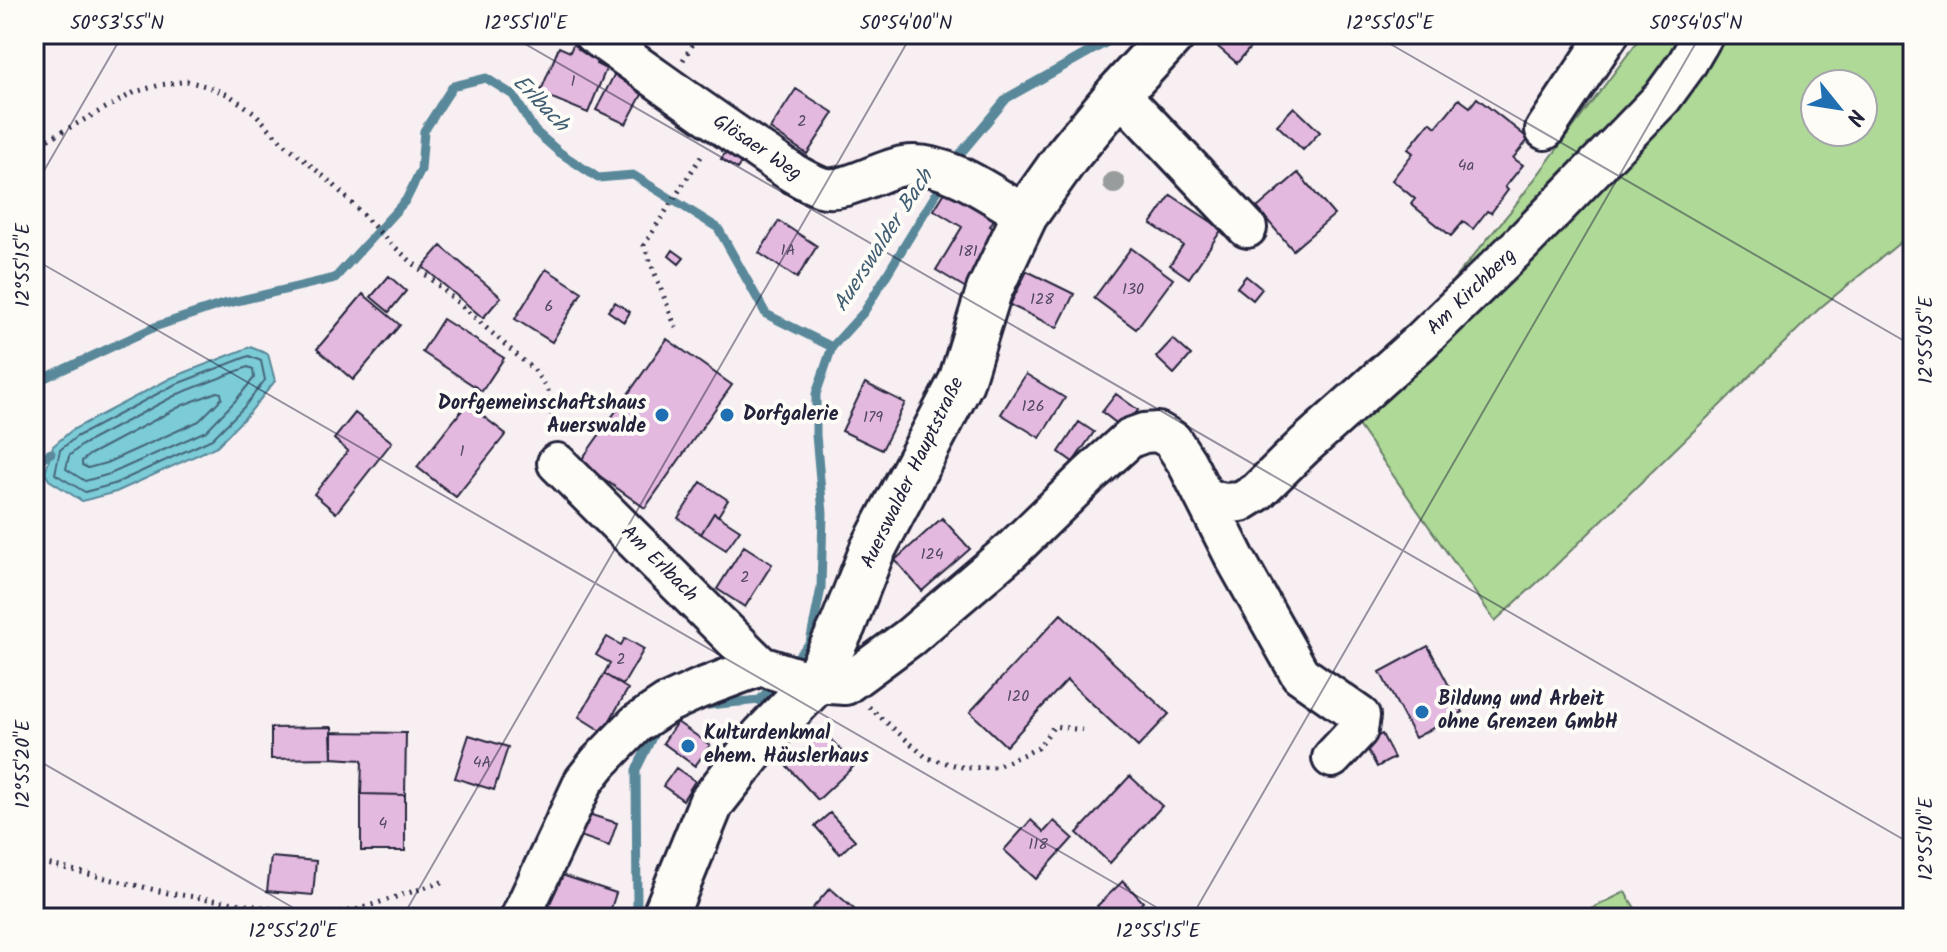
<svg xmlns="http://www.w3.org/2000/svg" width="1947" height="952" font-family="Kalam,sans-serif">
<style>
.green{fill:#aed997;stroke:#687e69;stroke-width:2;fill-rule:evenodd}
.water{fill:#7cccd8;stroke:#588899;stroke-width:2}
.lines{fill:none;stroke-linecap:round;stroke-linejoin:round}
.shore{stroke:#46667a;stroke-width:2}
.stream{stroke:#588899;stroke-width:9}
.building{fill:#e4b9e0;stroke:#22223b;stroke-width:2}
.minor-casing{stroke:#22223b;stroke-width:44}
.major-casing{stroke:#22223b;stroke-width:50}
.path{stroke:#22223b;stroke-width:5;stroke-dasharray:2 6;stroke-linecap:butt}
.minor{stroke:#fdfcf7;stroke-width:38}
.major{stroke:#fdfcf7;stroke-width:44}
.tree{fill:#999c9d}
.ticks{fill:none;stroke:#22223b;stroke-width:2;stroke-opacity:0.45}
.poi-dot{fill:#1f6fb2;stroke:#fdfcf7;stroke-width:3}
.labels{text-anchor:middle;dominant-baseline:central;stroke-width:8;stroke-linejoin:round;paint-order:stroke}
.number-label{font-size:16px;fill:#524864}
.street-label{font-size:20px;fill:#22223b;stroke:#fdfcf7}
.poi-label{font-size:20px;font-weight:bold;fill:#22223b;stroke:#fdfcf7;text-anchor:start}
.water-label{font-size:22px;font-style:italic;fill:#425e72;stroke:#fdfcf7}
.neatline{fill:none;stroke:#22223b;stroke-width:3}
.ticks-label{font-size:20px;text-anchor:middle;fill:#22223b}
</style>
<rect width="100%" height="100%" fill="#f8eff2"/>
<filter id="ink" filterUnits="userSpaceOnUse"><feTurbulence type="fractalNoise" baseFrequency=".0125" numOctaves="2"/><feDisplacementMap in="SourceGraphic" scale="16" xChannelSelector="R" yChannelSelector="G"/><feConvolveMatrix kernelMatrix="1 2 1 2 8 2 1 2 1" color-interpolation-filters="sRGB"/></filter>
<g filter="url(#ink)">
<!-- green -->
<path class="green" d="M1643,34H1913V232L1821,307L1550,571L1495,621L1346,408L1510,212ZM1815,84H1863V132H1815Z
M1625,892L1641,918H1573Z"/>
<!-- water -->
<path class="water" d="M250,347L268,354L275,381L250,412L217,446L116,492L82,501L49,480L45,473L53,446L72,430L171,378Z"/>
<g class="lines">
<!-- shore -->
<path class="shore" d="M249,356L261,361L265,380L244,407L212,439L114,484L85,492L55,474L60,450L76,437L174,385Z
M248,367L253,369L254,378L236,400L206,431L110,474L85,481L66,469L69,456L82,445L178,394Z
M217,392L221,393L222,398L199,421L106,463L88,468L82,465V461L89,455L183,405Z"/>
<!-- stream -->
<path class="stream" d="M953,166L960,154L1007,98L1121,34
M34,383L157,326L220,305L335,278L406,200L421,170L424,131L453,86L486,78L513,95L535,131L559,152L598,178L633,175L718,228L766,314L832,347
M34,462L51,453
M790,665L810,643L821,588L823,513L816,435V394L832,347L864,312L945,179
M698,706L760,700L778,679
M635,918L637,909L636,770L657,727"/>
</g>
<!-- building -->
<path class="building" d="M1229,34H1233L1250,48L1237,63L1218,47Z
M575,40L601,51L596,64L606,69L588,113L540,93L559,47L570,52Z
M615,73L645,89L626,124L596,110Z
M796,89L834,113L807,154L770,129Z
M1477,98L1529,139L1513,158L1523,165L1505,187L1508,190L1491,213L1487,211L1473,229L1463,222L1451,236L1411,204L1415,199L1392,180L1413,153L1408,149L1430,122L1436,127L1459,99L1470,107Z
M1294,107L1320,132L1303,150L1277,125Z
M731,145L746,155L737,169L721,159Z
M1298,173L1334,215L1293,250L1257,208Z
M950,184L998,213L990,226L1000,231L966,288L936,270L962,227L934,210Z
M1171,195L1222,229L1189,278L1170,265L1183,245L1151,224Z
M779,221L817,246L797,278L759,253Z
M441,246L501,297L483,318L423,267Z
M1131,248L1173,279L1136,329L1094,298Z
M673,250L684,258L679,264L669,256Z
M546,269L582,292L552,342L515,319Z
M1027,271L1074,294L1057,328L1010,305Z
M389,276L406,291L389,312L371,297Z
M1246,276L1262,289L1253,300L1237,287Z
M363,294L400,325L353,380L317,349Z
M615,302L630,312L624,322L608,311Z
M443,319L504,358L482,391L422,352Z
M667,339L732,385L645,508L580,462Z
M1173,339L1191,355L1174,374L1156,357Z
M1026,374L1065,398L1040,438L1001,414Z
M865,383L905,403L882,450L842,431Z
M1116,394L1138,410L1124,429L1102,412Z
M467,404L506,434L456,497L417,467Z
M355,413L392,442L336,513L314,494L348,451L334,439Z
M1079,422L1094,432L1073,462L1059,452Z
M701,482L728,500L718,516L714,513L701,534L678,518Z
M714,513L740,530L726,550L701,534Z
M942,518L970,549L922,591L895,560Z
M744,546L772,564L745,607L717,589Z
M1061,614L1169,714L1138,747L1067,680L1006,746L970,712Z
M607,637L621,645L625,638L644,649L623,685L604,674L610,663L596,655Z
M1428,646L1463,712L1415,738L1380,672Z
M604,674L628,689L603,732L579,717Z
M677,722L710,745L695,766L663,743Z
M332,727V758L271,759V728Z
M331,732L406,733L405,795L361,794L362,760L332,758Z
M824,732L855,765L818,800L787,766Z
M1382,734L1394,758L1377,767L1364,743Z
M469,735L508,747L494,790L455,778Z
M676,768L695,781L683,800L663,786Z
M1130,776L1162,806L1110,863L1077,833Z
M361,794L405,795V851H361Z
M830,813L855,840L840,854L815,826Z
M588,814L617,823L609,846L580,836Z
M1031,820L1044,832L1054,821L1073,838L1036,879L1004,850Z
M271,857L316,861L313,895L267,891Z
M556,873L616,893L608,918H586L545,905Z
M1123,881L1143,902L1127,918H1108L1097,906Z
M830,888L864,918H804Z"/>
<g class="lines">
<defs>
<path id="minor" d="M593,34C645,70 696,108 748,143C770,157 797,179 821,187C844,194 879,170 903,166C944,159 991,194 1025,215
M1119,93L1247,228
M1545,130L1609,34
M557,463L761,666
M1205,498L1224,503L1241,502L1257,492L1304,446L1420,342L1522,243L1662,98L1686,65L1704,34
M520,918L584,781L599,762L636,724L666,704L699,689L761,666L815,683L845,685L910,637L1012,550L1089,475L1130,438L1144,433L1158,432L1172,440L1187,463L1236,560L1300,674L1360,716L1358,730L1332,758"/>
<path id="major" d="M664,918L711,803L763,737L815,683L843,625L872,551L961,382L989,291L1025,215L1067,156L1119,93L1173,34"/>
</defs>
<!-- minor casing -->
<use href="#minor" class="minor-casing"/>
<!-- major casing -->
<use href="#major" class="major-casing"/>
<!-- path -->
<path class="path" d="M683,60L699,34
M34,147L135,92L160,85L187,81L209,87L229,95L255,113L279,139L333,184L388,241L535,371L548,391L555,432
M676,328L644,245L704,152
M869,707L927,758L966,768L995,767L1038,748L1054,726L1082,730
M34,861L168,893L295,912L329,914L356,910L442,882"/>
<!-- minor -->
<use href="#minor" class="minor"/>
<!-- major -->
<use href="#major" class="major"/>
</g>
<!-- trees -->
<circle class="tree" cx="1114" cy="183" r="11"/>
</g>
<!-- ticks -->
<path class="ticks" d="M508,34L1913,845M1373,34L1913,346M34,188L123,34M34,259L1175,918M34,758L311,918M402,918L912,34M1191,918L1701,34"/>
<!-- markers -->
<g class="poi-dot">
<circle cx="662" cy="415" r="8"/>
<circle cx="727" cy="415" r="8"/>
<circle cx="1422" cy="712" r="8"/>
<circle cx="688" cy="746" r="8"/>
</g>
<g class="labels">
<!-- number labels -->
<g class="number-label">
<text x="573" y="81">1</text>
<text x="802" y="121">2</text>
<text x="1466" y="165">4a</text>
<text x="788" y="250">1A</text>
<text x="968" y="251">181</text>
<text x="1133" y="289">130</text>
<text x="1042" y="299">128</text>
<text x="549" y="306">6</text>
<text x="1033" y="406">126</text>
<text x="873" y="417">179</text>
<text x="462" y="451">1</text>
<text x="932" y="554">124</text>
<text x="745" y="577">2</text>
<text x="621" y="659">2</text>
<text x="1018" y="696">120</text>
<text x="482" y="762">4A</text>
<text x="383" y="823">4</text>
<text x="1038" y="844">118</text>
</g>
<!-- street labels -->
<g class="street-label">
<text transform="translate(757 148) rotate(34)">Glösaer Weg</text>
<text transform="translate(1472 292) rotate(-44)">Am Kirchberg</text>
<text transform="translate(913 473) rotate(-64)">Auerswalder Hauptstraße</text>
<text transform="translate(659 564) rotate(45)">Am Erlbach</text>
</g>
<!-- poi labels -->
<g class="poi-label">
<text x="646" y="404" text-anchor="end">Dorfgemeinschaftshaus<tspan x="646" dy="23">Auerswalde</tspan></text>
<text x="743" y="415">Dorfgalerie</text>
<text x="1438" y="700">Bildung und Arbeit<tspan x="1438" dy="23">ohne Grenzen GmbH</tspan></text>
<text x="704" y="734">Kulturdenkmal<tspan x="704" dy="23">ehem. Häuslerhaus</tspan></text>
</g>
<!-- water labels -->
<g class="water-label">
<text transform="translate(540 104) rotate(46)">Erlbach</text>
<text transform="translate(884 241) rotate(-57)">Auerswalder Bach</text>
</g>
</g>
<!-- margin -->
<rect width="1947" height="952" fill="none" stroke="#fdfcf7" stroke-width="88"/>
<!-- north arrow -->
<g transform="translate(1839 108) rotate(120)"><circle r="38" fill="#fdfcf7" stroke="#a5a5ac" stroke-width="2"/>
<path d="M0-6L14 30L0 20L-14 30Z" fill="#1f6fb2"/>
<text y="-12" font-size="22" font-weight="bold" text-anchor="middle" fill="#22223b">N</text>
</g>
<rect x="44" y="44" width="1859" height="864" class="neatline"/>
<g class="ticks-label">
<text x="117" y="29">50°53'55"N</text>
<text x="526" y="29">12°55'10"E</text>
<text x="906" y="29">50°54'00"N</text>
<text x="1390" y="29">12°55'05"E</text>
<text x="1696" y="29">50°54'05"N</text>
<text transform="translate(22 265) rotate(-90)" y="7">12°55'15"E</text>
<text transform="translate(1925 340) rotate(-90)" y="7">12°55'05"E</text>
<text transform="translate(22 764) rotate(-90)" y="7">12°55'20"E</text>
<text transform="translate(1925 839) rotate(-90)" y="7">12°55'10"E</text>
<text x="293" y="937">12°55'20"E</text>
<text x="1158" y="937">12°55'15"E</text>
</g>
</svg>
